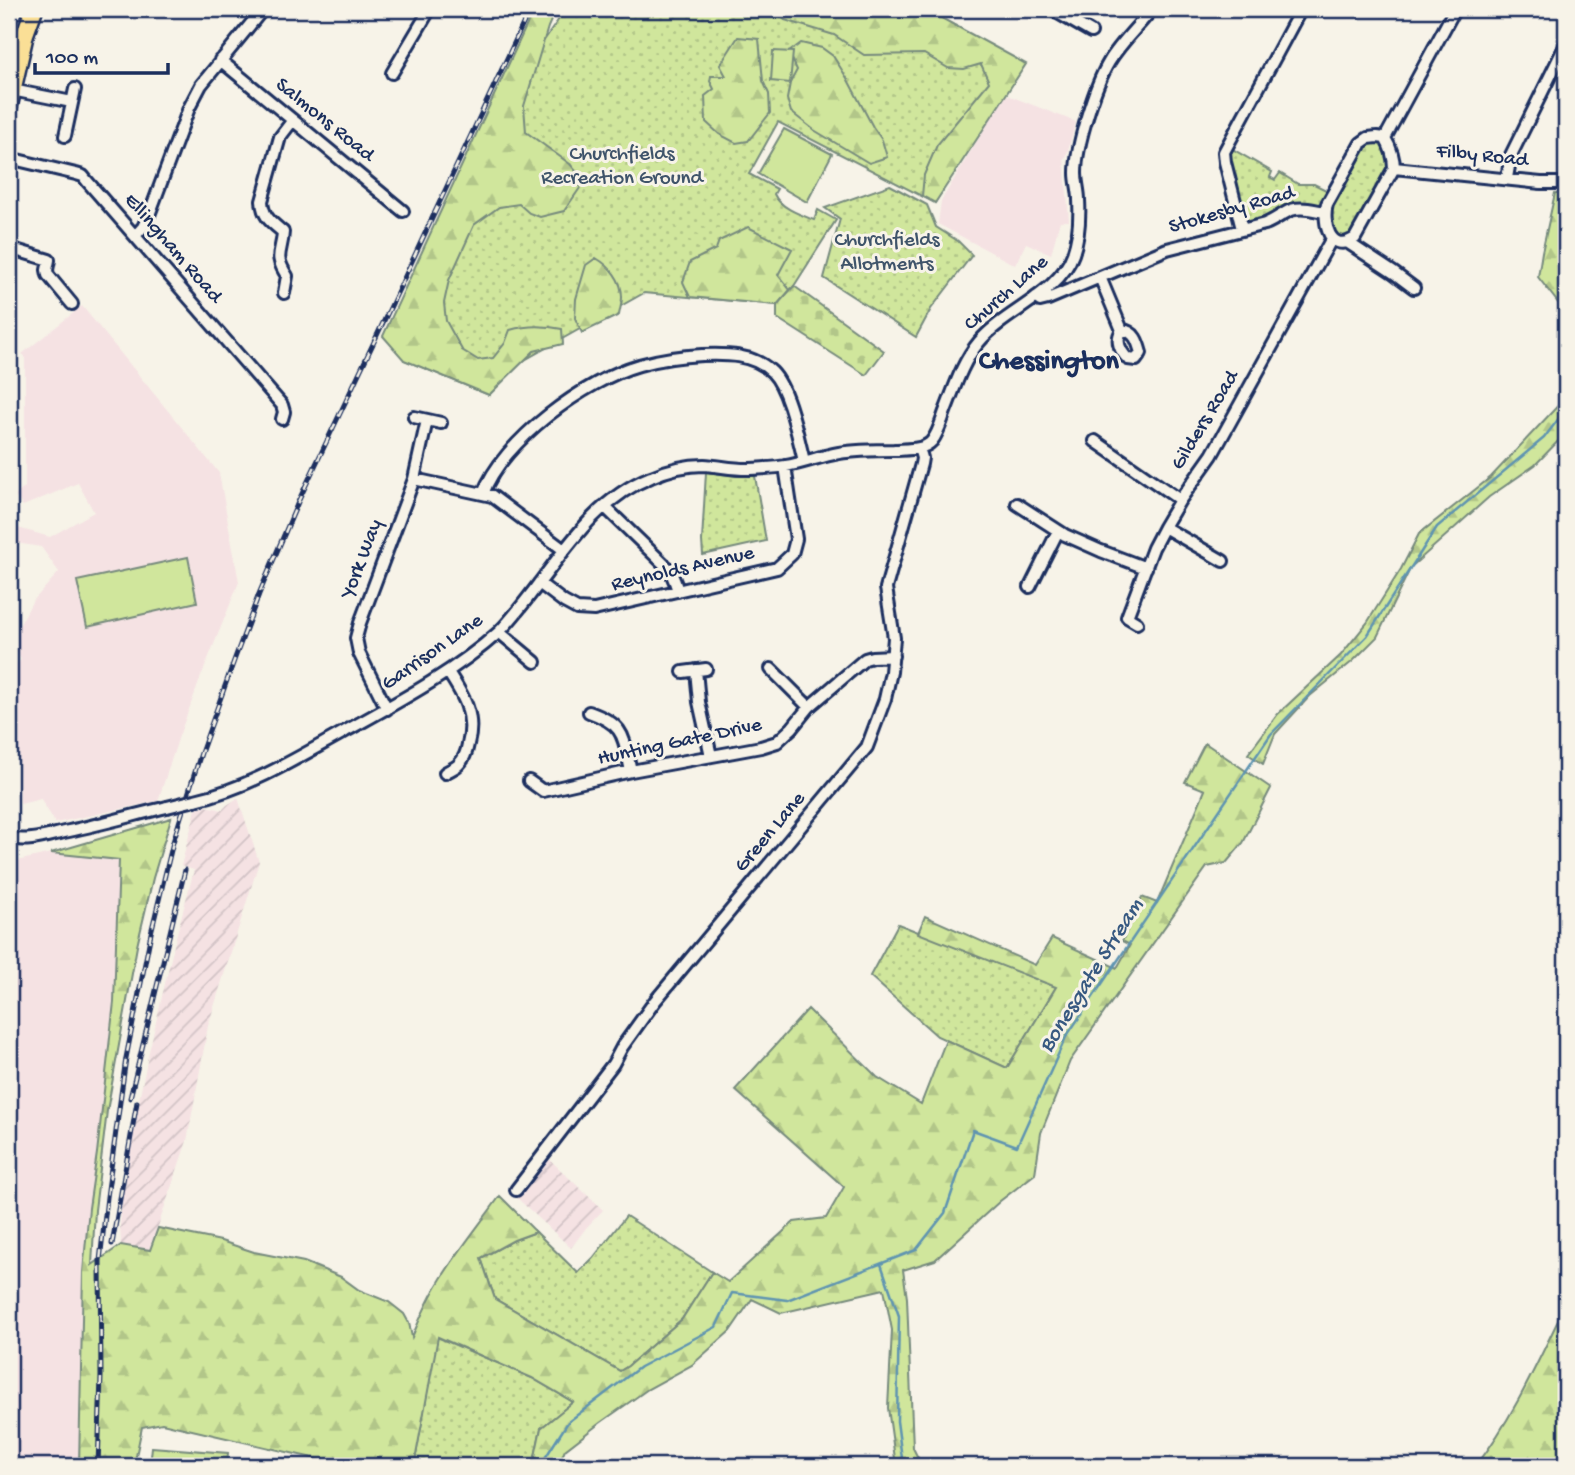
<svg xmlns="http://www.w3.org/2000/svg" width="1575" height="1475" font-family="'Gochi Hand',sans-serif">
<style>
.built{fill:#f5e2e3}
.industrial{fill:url(#industrial-furrows)}
.green{fill:url(#green-dots);stroke:#768a7d;stroke-width:2}
.forest{fill:url(#forest-firs);stroke:#768a7d;stroke-width:2}
.cemetery{fill:url(#cemetery-stones);stroke:#768a7d;stroke-width:2}
.pitch{fill:#d0e69c;stroke:#768a7d;stroke-width:2}
.lines{fill:none;stroke-linecap:round;stroke-linejoin:round}
.stream{stroke:#5e94b1;stroke-width:2.5}
.minor-casing{stroke:#1b2f5e;stroke-width:16}
.highway-casing{stroke:#1b2f5e;stroke-width:21}
.minor{stroke:#f7f3e8;stroke-width:10}
.highway{stroke:#fadf96;stroke-width:16}
.rail-casing{stroke:#1b2f5e;stroke-width:5}
.rail{stroke:#f7f3e8;stroke-width:2.5;stroke-dasharray:8;stroke-linecap:butt}
.minor-bridge-casing{stroke:#1b2f5e;stroke-width:16;stroke-linecap:butt}
.minor-bridge{stroke:#f7f3e8;stroke-width:10}
.labels{text-anchor:middle;dominant-baseline:central;stroke-width:6;stroke-linejoin:round;paint-order:stroke}
.street-label{font-size:21px;fill:#1b2f5e;stroke:#f7f3e8}
.park-label{font-size:21px;fill:#3f546a;stroke:#f7f3e8}
.water-label{font-size:23px;font-style:italic;fill:#375981;stroke:#f7f3e8}
.district-label{font-size:28px;font-weight:bold;fill:#1b2f5e;stroke:#f7f3e8}
</style>
<defs>
<pattern id="industrial-furrows" width="10" height="10" patternUnits="userSpaceOnUse" patternTransform="scale(1.75)"><rect width="10" height="10" fill="#f5e2e3"/><path d="M-1 1l2-2M0 10L10 0M9 11l2-2" fill="none" stroke="#d1c2c5"/></pattern>
<pattern id="green-dots" width="8" height="8" patternUnits="userSpaceOnUse" patternTransform="scale(1.75)"><rect width="8" height="8" fill="#d0e69c"/><path d="M2 2h.1M6 6h.1" fill="none" stroke="#b2c689" stroke-width="1.8" stroke-linecap="round"/></pattern>
<pattern id="forest-firs" width="22" height="20" patternUnits="userSpaceOnUse" patternTransform="scale(1.75)"><rect width="22" height="20" fill="#d0e69c"/><path d="M5 1l3.5 6h-7zM16 11l3.5 6h-7z" fill="#b2c689"/></pattern>
<pattern id="cemetery-stones" width="16" height="16" patternUnits="userSpaceOnUse" patternTransform="scale(1.75)"><rect width="16" height="16" fill="#d0e69c"/><path d="M2 7V4a2 2 0 0 1 4 0v3zM10 15v-3a2 2 0 0 1 4 0v3z" fill="#b2c689"/></pattern>
</defs>
<rect width="100%" height="100%" fill="#f7f3e8"/>
<filter id="ink" filterUnits="userSpaceOnUse"><feTurbulence type="fractalNoise" baseFrequency=".0143" numOctaves="2"/><feDisplacementMap in="SourceGraphic" scale="14" xChannelSelector="R" yChannelSelector="G"/><feConvolveMatrix kernelMatrix="1 2 1 2 8 2 1 2 1" color-interpolation-filters="sRGB"/></filter>
<g filter="url(#ink)">
<!-- built -->
<path class="built" d="M1005,94L1076,122L1066,157L1064,158L1069,221H1060L1051,254L1026,243L1015,265L938,224L941,201Z
M82,306L219,473L239,582L202,674L179,736L158,801L55,823L41,799L20,804L16,664L21,660L17,650L18,628L32,602L59,572L41,547L16,543L18,528L50,537L94,512L78,483L23,506L15,496L25,487V356L22,354Z
M51,853L119,859L114,1002L97,1153L89,1208L83,1272L79,1466H9V863Z"/>
<!-- industrial -->
<path class="industrial" d="M238,798L259,862L208,1026L187,1141L150,1250L121,1245L120,1225L124,1175L148,1056L176,937L194,870L181,866L196,809L206,806L222,810L227,805Z
M547,1157L603,1210L586,1228L571,1248L516,1197Z"/>
<!-- green -->
<path class="green" d="M566,9H891L1008,77L935,203L778,122L749,174L777,189L774,194C780,208 801,215 814,220L818,210L836,220L794,286L777,305L644,293L523,361L489,395L404,360L536,52Z
M1377,137L1394,159L1355,238L1337,241L1325,212L1303,208L1242,229L1227,146L1272,172L1270,177L1275,180L1280,173L1298,184H1314L1332,193L1361,143Z
M890,185L927,205L936,227L958,241L972,255L931,309L916,337L824,278L840,219L825,208Z
M706,472L738,476H755L766,541L703,555L702,541Z
M898,924L1056,987L1007,1068L937,1036L870,976Z
M626,1216L712,1272L682,1319L628,1366L620,1371L495,1299L481,1258L514,1240L536,1232L578,1273L593,1258Z
M437,1337L532,1378L573,1402L541,1428L533,1466H414Z"/>
<!-- forest -->
<path class="forest" d="M534,9H556L548,27L524,106L526,132L570,164L581,177L580,188L564,211L540,217L529,213L519,204L499,207L474,225L449,280L444,303L446,321L462,350L478,360L493,358L505,343L510,330C528,325 543,325 562,329L563,344L534,351L489,395L404,360L383,336Z
M770,9H925L1026,64L935,203L922,196L924,175L937,145L989,82L981,64L964,69L948,68L924,54L864,55L834,35L785,20Z
M738,37L759,39L763,81L769,94L770,113L748,141L736,143L719,134L706,122L705,96L714,89L710,81L711,76H726L720,65Z
M801,43L822,48L833,56L847,78L873,127L882,140L887,157L869,163L814,130L791,112L787,99L790,83L797,70L789,52Z
M1555,193H1566V313L1538,277L1542,252Z
M748,227L792,249L778,275L790,290L777,305L690,297L683,282L690,262L716,249L719,241Z
M596,258C610,266 622,280 622,297C622,303 620,309 619,315L582,333L575,318L576,299L586,265Z
M1566,397V433L1535,465L1489,497L1411,567L1377,637L1353,661L1310,696L1275,734L1263,764L1248,754L1278,714L1341,655L1367,623L1401,569L1419,534L1491,477Z
M1205,743L1271,788L1243,843L1226,863L1207,867L1070,1061L1041,1133L1035,1174L1000,1201L935,1260L903,1270L907,1298L913,1448L922,1466H896L888,1408L892,1330L884,1289L781,1313L752,1299L730,1331L692,1365L648,1389L600,1423L565,1450L558,1466H533L541,1428L573,1402L532,1378L438,1337L414,1466H338L317,1459L162,1423L142,1427L134,1466H79L83,1272L89,1208L97,1153L114,1002L119,860L51,853L171,818L153,878L137,946L107,1111L95,1210L92,1265L121,1245L150,1250L158,1228L221,1241L254,1252L304,1262L341,1277L359,1290L389,1302L404,1314L409,1323L412,1337C420,1319 428,1299 439,1282C457,1252 480,1224 500,1196L536,1232L514,1240L481,1258L495,1299L620,1371L628,1366L682,1319L712,1272L728,1282L794,1222L826,1218L844,1187L735,1090L808,1009L877,1077L921,1104L946,1040L1007,1068L1056,987L918,933L925,916L1035,965L1052,938L1117,968L1130,945L1122,941L1142,897L1157,903L1205,790L1185,782Z
M1566,1304V1466H1476C1514,1417 1539,1359 1566,1304Z"/>
<!-- cemetery -->
<path class="cemetery" d="M794,286L884,351L866,375L777,318V305Z"/>
<!-- pitch -->
<path class="pitch" d="M773,51L793,52L790,83L771,81Z
M784,129L832,154L807,202L758,174Z
M188,557L197,602L87,627L77,581Z
M152,1447L228,1453L227,1466H150Z"/>
<g class="lines">
<!-- stream -->
<path class="stream" d="M881,1264L899,1316L897,1421L903,1466
M540,1466L568,1422L640,1367L716,1327L732,1293L787,1300L916,1250L945,1213L973,1130L1017,1146L1066,1037L1271,734L1367,636L1437,527L1544,438L1566,409"/>
<defs>
<path id="minor" d="M1051,9L1091,32
M220,60L403,211
M392,73L430,9
M12,90L72,102
M65,136L75,89
M1377,137L1385,138C1391,148 1394,156 1394,168L1355,238C1330,255 1322,223 1327,204L1361,143L1368,138Z
M1385,138L1455,9
M9,158L76,174L83,176L87,181L282,405L284,412L282,419
M1394,168L1541,183H1566
M1507,178L1511,155L1566,44
M1242,229L1225,162L1224,152L1301,9
M135,236L143,227L149,215L189,108L201,85L263,9
M1347,242L1394,273L1414,288
M9,248L49,260L47,270L48,275L72,304
M1100,277L1122,330
M284,293L287,276C273,254 282,254 283,232C271,222 263,217 262,201L280,137L293,120
M1036,297L1040,301L1048,299L1167,249L1265,224C1273,221 1278,217 1285,213C1297,205 1312,210 1325,212
M1122,330C1135,331 1138,342 1141,353L1136,360L1128,359C1120,351 1115,340 1122,330Z
M414,417L441,423
M1095,441L1180,500
M414,479L492,496L564,550
M483,494C502,441 586,380 639,365C660,359 680,356 702,355C726,354 754,354 772,372C789,389 798,438 804,461
M1017,504L1065,535L1101,551L1146,568
M604,506L670,570L675,582L678,591
M1164,527L1223,561
M539,583L564,602L577,609L594,610L777,568L792,554L796,539L785,466
M1030,587L1058,531
M1137,623L1127,617L1153,548L1164,527L1180,500L1212,455L1332,238
M499,632L535,662
M771,669L809,707
M696,670L699,702L711,756
M683,672L706,669
M387,709L359,653L356,638L360,623L414,479L427,420
M589,712C626,725 623,737 631,771
M445,773C449,770 456,768 459,764C464,759 467,750 468,744C476,715 463,695 448,672
M529,781L543,791L631,771L761,747L777,742L792,728L809,707L865,659L872,657L893,656
M195,800C249,788 295,759 344,732C398,702 453,673 499,632C512,619 523,604 534,590C567,547 598,498 651,477C667,470 686,465 704,465C720,466 736,470 751,469C763,468 775,468 786,466C804,463 821,456 839,453C857,450 875,450 894,450C906,449 923,451 932,441C939,432 942,419 946,409C955,386 963,361 979,342C1005,311 1059,294 1073,254C1079,237 1080,218 1079,200C1079,191 1076,182 1076,173C1076,146 1095,85 1109,62C1121,42 1138,27 1152,9
M9,838C29,843 49,835 69,831C102,824 134,815 167,807
M516,1190L613,1064L622,1047L655,1001L867,747L885,699L891,672L894,638L886,588L921,464L922,458L919,448"/>
<path id="highway" d="M9,105L25,34L34,9"/>
</defs>
<!-- minor casing -->
<use href="#minor" class="minor-casing"/>
<!-- highway casing -->
<use href="#highway" class="highway-casing"/>
<!-- minor -->
<use href="#minor" class="minor"/>
<!-- highway -->
<use href="#highway" class="highway"/>
<defs>
<path id="rail" d="M130,1098L185,870
M112,1244L137,1102
M98,1466L101,1376L100,1261L107,1197L126,1058L151,933L173,842L201,753L235,658L259,594L298,502L399,289L530,9"/>
</defs>
<!-- rail casing -->
<use href="#rail" class="rail-casing"/>
<!-- rail -->
<use href="#rail" class="rail"/>
<defs>
<path id="minor-bridge" d="M167,807L195,800"/>
</defs>
<!-- minor-bridge casing -->
<use href="#minor-bridge" class="minor-bridge-casing"/>
<!-- minor-bridge -->
<use href="#minor-bridge" class="minor-bridge"/>
</g>
</g>
<g class="labels">
<!-- street labels -->
<g class="street-label">
<text transform="translate(324 121) rotate(39)">Salmons Road</text>
<text transform="translate(1482 157) rotate(6)">Filby Road</text>
<text transform="translate(1232 211) rotate(-16)">Stokesby Road</text>
<text transform="translate(172 249) rotate(49)">Ellingham Road</text>
<text transform="translate(1007 294) rotate(-41)">Church Lane</text>
<text transform="translate(1206 421) rotate(-59)">Gilders Road</text>
<text transform="translate(363 559) rotate(-69)">York Way</text>
<text transform="translate(683 570) rotate(-13)">Reynolds Avenue</text>
<text transform="translate(433 653) rotate(-35)">Garrison Lane</text>
<text transform="translate(680 743) rotate(-12)">Hunting Gate Drive</text>
<text transform="translate(771 833) rotate(-50)">Green Lane</text>
</g>
<!-- park labels -->
<g class="park-label">
<text x="622" y="155">Churchfields<tspan x="622" dy="24">Recreation Ground</tspan></text>
<text x="887" y="241">Churchfields<tspan x="887" dy="24">Allotments</tspan></text>
</g>
<!-- water labels -->
<g class="water-label">
<text transform="translate(1092 976) rotate(-58)">Bonesgate Stream</text>
</g>
<!-- district labels -->
<g class="district-label">
<text x="1049" y="362">Chessington</text>
</g>
</g>
<!-- margin -->
<rect width="1575" height="1475" fill="none" stroke="#f7f3e8" stroke-width="35"/>
<rect x="18" y="18" width="1540" height="1440" fill="none" stroke="#1b2f5e" stroke-width="2.5" filter="url(#ink)"/>
<!-- scale -->
<path d="M35 63v10h133v-10" fill="none" stroke="#1b2f5e" stroke-width="3.5"/>
<text x="46" y="63" font-size="21" fill="#1b2f5e" stroke="#f7f3e8" stroke-width="5" paint-order="stroke">100 m</text>
</svg>
